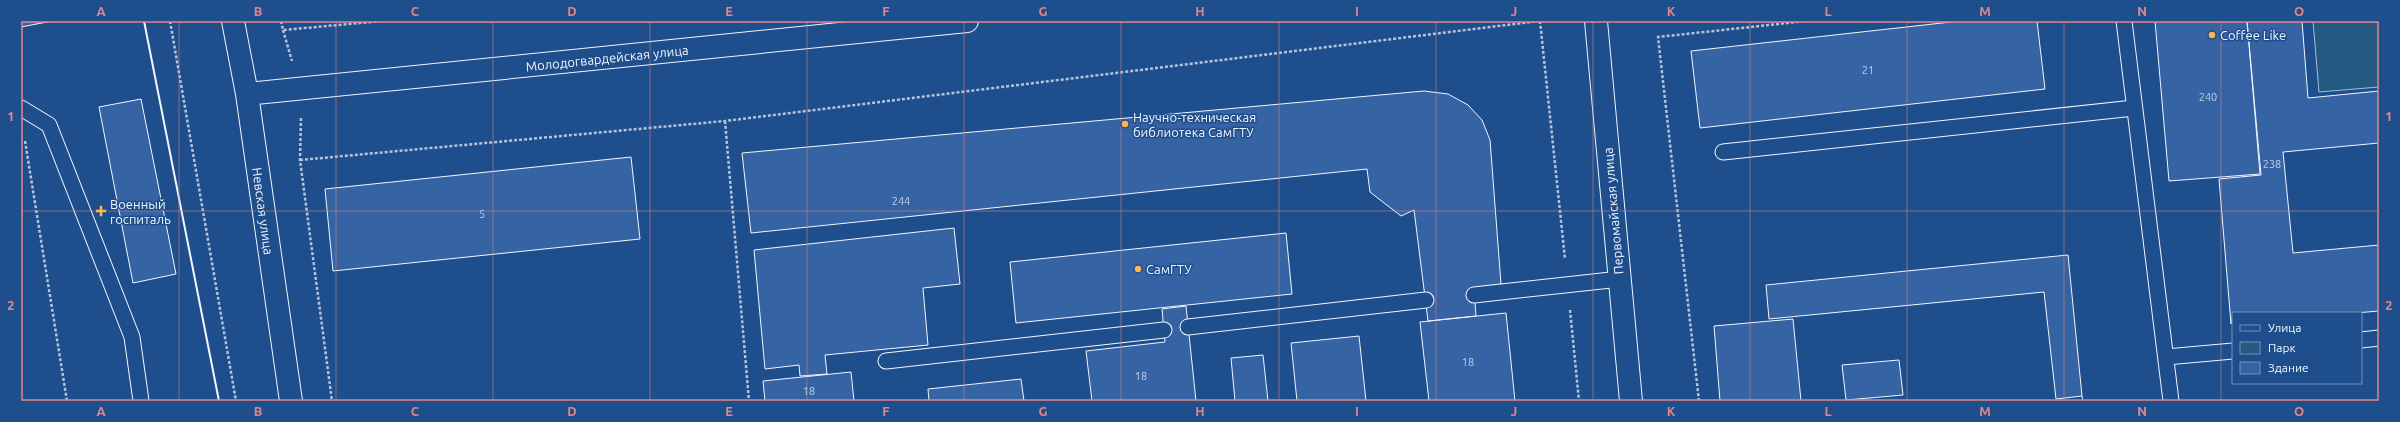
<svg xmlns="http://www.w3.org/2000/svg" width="2400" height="422" font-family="Ubuntu,sans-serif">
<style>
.green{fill:#245a82;stroke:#a8bbd7}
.building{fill:#3563a3;stroke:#f2f6ff}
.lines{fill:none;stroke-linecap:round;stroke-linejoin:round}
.lane-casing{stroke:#f2f6ff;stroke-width:17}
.street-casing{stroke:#f2f6ff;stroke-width:24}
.path{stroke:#b3c4dc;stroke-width:2.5;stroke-dasharray:3 2;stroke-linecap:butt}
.lane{stroke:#1f4e8c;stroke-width:15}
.street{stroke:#1f4e8c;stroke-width:22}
.fence{stroke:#f2f6ff;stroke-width:1;stroke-dasharray:5 2;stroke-linecap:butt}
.wall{stroke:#f2f6ff;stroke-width:2}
.grid{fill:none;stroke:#e38589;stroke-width:1;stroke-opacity:0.55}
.poi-dot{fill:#ffb74d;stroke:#1f4e8c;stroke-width:1.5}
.labels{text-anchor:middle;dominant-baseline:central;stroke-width:3;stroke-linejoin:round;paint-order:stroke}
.number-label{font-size:11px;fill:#c3d1e8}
.poi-label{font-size:13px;fill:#f2f6ff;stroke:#1f4e8c;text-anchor:start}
.street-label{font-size:13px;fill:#f2f6ff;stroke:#1f4e8c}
.neatline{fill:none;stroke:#e38589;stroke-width:1.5}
.grid-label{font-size:13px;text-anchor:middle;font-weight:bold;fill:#e38589}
</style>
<rect width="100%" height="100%" fill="#1f4e8c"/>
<!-- green -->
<path class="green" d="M2313,21H2379V87L2319,92Z"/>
<!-- building -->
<path class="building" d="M21,21H52L21,27Z
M1960,21H2037L2045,89L1700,128L1691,51Z
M2155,21H2247L2260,174L2169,181Z
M2247,21H2302L2308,98L2379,91V143L2283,152L2293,253L2379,245V311L2355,313H2233L2231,324L2219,179L2261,175Z
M1424,91L1448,94L1468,105L1482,120L1490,140L1501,284L1474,288L1476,316L1428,321L1414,210L1401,216L1370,192L1367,169L751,233L742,153Z
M141,99L176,274L133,283L99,107Z
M631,157L640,239L333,271L325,189Z
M954,228L960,284L923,288L928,345L825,355L827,374L800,376L799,365L765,369L754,250Z
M1286,233L1292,294L1016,323L1010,262Z
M2068,255L2082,396L2056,399L2044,292L1769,319L1766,285Z
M1186,306L1196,401H1092L1086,351L1165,342L1162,309Z
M1506,313L1515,401H1429L1420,322Z
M1793,319L1801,401H1720L1714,326Z
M1359,336L1366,401H1297L1291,343Z
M1263,355L1268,401H1235L1231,358Z
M1899,360L1903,395L1846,400L1842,365Z
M851,372L854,401H765L763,381Z
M1021,379L1024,401H929L928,389Z"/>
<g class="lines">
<defs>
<path id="lane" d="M2124,21L2171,401
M21,108L49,125L132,337L141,401
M1723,152L2134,108
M1474,295L1620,279
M1188,327L1426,300
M2361,340L2379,338
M2166,357L2233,351
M886,361L1164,330"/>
<path id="street" d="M233,21L247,94L291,401
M1596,21L1631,401
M247,94L967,21"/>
</defs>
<!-- lane casing -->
<use href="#lane" class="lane-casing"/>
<!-- street casing -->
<use href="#street" class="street-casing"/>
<!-- path -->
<path class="path" d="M170,21L236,401
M281,21L283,30L382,21
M1540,21L1565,259
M283,30L292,61
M301,118L300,160L332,401
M725,121L749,401
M25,141L67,401
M300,160L725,121L1539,21
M1570,310L1579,401
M1699,401L1658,37L1806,21"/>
<!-- lane -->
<use href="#lane" class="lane"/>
<!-- street -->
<use href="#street" class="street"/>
<!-- fence -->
<path class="fence" d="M2082,396L2083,401"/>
<!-- wall -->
<path class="wall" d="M144,21L219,401"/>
</g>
<!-- grid -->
<path class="grid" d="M179,21V401M336,21V401M493,21V401M650,21V401M807,21V401M964,21V401M1121,21V401M1279,21V401M1436,21V401M1593,21V401M1750,21V401M1907,21V401M2064,21V401M2221,21V401M21,211H2379"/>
<!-- markers -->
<g class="poi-dot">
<circle cx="2212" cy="35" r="4"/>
<circle cx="1125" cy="124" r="4"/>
<path d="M99 205h4v4h4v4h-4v4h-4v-4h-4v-4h4z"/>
<circle cx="1138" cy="269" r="4"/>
</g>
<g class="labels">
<!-- number labels -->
<g class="number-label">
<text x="1868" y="70">21</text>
<text x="2208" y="97">240</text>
<text x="2272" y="164">238</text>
<text x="901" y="201">244</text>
<text x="482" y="214">5</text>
<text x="1468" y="362">18</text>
<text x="1141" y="376">18</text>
<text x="809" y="391">18</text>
</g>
<!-- poi labels -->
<g class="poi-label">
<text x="2220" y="35">Coffee Like</text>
<text x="1133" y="117">Научно-техническая<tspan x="1133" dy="15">библиотека СамГТУ</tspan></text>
<text x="110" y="204">Военный<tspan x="110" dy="15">госпиталь</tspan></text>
<text x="1146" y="269">СамГТУ</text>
</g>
<!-- street labels -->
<g class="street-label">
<text transform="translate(607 58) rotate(-6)">Молодогвардейская улица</text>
<text transform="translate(263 211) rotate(82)">Невская улица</text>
<text transform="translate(1613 211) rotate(-95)">Первомайская улица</text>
</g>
</g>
<!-- border -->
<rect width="2400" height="422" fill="none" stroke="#1f4e8c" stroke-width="44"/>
<!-- legend -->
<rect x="2232" y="312" width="130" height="72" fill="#1f4e8c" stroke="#7391ba"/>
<rect x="2240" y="325" width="20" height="6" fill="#1f4e8c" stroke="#7391ba"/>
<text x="2268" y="332" font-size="12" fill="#f2f6ff">Улица</text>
<rect x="2240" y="342" width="20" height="12" fill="#245a82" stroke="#7391ba"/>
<text x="2268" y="352" font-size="12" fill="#f2f6ff">Парк</text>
<rect x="2240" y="362" width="20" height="12" fill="#3563a3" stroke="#7391ba"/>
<text x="2268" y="372" font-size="12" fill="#f2f6ff">Здание</text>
<rect x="22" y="22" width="2356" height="378" class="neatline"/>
<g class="grid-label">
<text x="101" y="16">A</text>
<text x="258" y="16">B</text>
<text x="415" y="16">C</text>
<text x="572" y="16">D</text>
<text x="729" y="16">E</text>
<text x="886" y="16">F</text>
<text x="1043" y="16">G</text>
<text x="1200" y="16">H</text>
<text x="1357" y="16">I</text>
<text x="1514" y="16">J</text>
<text x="1671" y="16">K</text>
<text x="1828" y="16">L</text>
<text x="1985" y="16">M</text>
<text x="2142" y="16">N</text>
<text x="2299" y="16">O</text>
<text x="11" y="121">1</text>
<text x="2389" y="121">1</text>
<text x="11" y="310">2</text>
<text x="2389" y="310">2</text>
<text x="101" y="416">A</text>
<text x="258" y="416">B</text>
<text x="415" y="416">C</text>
<text x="572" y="416">D</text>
<text x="729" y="416">E</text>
<text x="886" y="416">F</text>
<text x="1043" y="416">G</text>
<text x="1200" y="416">H</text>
<text x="1357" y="416">I</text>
<text x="1514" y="416">J</text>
<text x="1671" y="416">K</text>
<text x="1828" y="416">L</text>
<text x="1985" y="416">M</text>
<text x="2142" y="416">N</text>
<text x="2299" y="416">O</text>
</g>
</svg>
